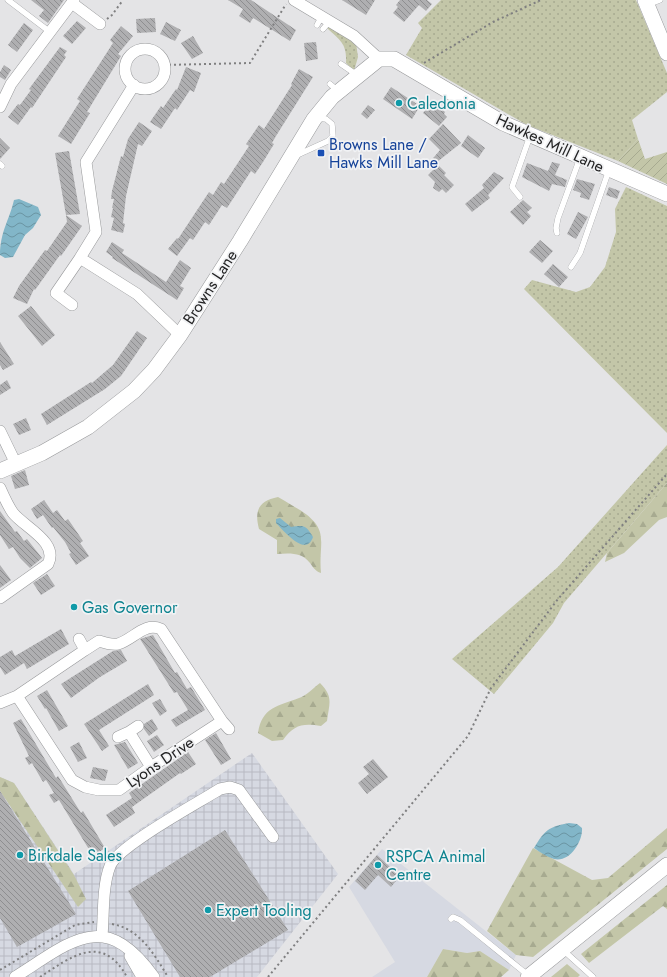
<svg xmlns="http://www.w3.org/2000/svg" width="667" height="977" font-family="Jost,sans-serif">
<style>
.built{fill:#d6d9e2}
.industrial{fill:url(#industrial-grid)}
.grass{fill:url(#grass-dots)}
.forest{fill:url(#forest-firs)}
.garden{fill:url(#garden-furrows)}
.water{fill:url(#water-waves)}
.building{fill:url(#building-back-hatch)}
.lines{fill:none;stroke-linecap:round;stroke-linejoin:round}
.lane-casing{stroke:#97989a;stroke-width:6}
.street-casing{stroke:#97989a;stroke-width:12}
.secondary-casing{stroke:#97989a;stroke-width:16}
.path{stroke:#7f7f80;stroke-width:2;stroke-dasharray:2 3;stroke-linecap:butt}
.lane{stroke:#fff;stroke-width:5.5}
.street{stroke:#fff;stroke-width:11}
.secondary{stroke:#fff;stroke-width:15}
.culture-dot{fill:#0f9aa8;stroke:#f1f2f4;stroke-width:1.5}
.transit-dot{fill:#1a4fb4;stroke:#f1f2f4;stroke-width:1.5}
.labels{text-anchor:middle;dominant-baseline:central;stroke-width:3.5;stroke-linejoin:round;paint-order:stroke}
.culture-label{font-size:16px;fill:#0d838f;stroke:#f1f2f4;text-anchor:start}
.street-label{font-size:16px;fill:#242425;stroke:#f1f2f4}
.transit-label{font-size:16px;fill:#164399;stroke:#f1f2f4;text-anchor:start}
</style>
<defs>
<pattern id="industrial-grid" width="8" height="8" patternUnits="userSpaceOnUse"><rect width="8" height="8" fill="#d6d9e2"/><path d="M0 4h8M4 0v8" fill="none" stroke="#b8bac2"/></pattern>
<pattern id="grass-dots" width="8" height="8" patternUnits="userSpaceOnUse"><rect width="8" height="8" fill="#c3c6a8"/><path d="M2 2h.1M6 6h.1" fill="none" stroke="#a7aa90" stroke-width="1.8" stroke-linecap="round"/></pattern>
<pattern id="forest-firs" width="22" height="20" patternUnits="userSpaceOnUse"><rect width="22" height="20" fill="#c3c6a8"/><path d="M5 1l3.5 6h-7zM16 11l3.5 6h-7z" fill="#a7aa90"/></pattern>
<pattern id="garden-furrows" width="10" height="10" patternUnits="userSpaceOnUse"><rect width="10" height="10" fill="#c3c6a8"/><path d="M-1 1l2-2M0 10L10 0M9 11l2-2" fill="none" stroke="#a7aa90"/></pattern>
<pattern id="water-waves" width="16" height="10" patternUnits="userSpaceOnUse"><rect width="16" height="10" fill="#82b6c8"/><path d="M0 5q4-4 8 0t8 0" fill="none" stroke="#6a94a2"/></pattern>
<pattern id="building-back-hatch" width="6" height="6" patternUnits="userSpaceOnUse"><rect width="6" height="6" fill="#afafb1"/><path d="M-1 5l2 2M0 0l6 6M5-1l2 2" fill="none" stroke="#8e8e90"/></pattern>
</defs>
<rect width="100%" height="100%" fill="#e4e4e6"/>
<!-- built -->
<path class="built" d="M382,849L516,955L509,970L480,951L467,953L443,949L427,977H372L395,962L349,887Z"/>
<!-- industrial -->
<path class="industrial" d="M252,753L338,874L257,977H0V777L14,783L74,874Z"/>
<!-- grass -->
<path class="grass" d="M441,0H636L667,73V92L632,120L638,139L618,161L527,125L406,55L422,28L418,23Z
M330,25L356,43L358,57L354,71L346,63C347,44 341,41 327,28Z
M626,187L667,206V433L524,289L532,280L576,292L590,287L605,267L616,232L615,209Z
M667,445V483L564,603L553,623L494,694L452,659L558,567Z"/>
<!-- forest -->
<path class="forest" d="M667,483V517L659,520L624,553L605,562L607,553Z
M278,497C286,501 292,506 300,510C331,530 318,542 321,573C315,571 313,567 310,563C302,552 289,553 277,554V540L259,529C254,510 259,501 278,497Z
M320,683C334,697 329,704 327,721L321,726C302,723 294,725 283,740L272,741L258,733C262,707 278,706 299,698C306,696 313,688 320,683Z
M0,777L14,783L74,875L86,899L78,907L0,791Z
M667,828V849L533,957L516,955L487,931L533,848L592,880L608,878Z
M667,885V909L663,906L589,963L581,954Z
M443,949L467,953L480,951L509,970L501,977H427Z
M567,964L580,975L578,977H551Z"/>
<!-- garden -->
<path class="garden" d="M638,139L645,159L667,152V184L618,161Z"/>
<!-- water -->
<path class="water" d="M19,199L38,207L41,215L33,228L25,235L13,257L5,258L0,255C0,232 9,221 14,200Z
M280,518L291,527C304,525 306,525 313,537C306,558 284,531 276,523V519Z
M569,823L577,824L582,828C583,842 569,863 554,859C547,857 540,852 534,848C545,830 548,827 569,823Z"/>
<!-- building -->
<path class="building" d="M31,0H64L48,23L39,16L44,10Z
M228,0H251L296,30L290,41L253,18L250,23L239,16L243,9Z
M342,0H375L366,15Z
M400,0H427L432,4L426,11L419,5L404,22L393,13L398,7L396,5Z
M155,18L156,32L137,33L136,19Z
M77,21L86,28L72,44L63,36Z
M166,22L181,30L175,41L160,34Z
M24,23L33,30L17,52L8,45Z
M121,26L133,36L118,54L121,56L87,112L90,113L71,144L58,136L80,101L77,99L113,43L110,40Z
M193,36L203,53L192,59L181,43Z
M316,42L318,59L306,61L304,43Z
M60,47L67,51L64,55L66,57L32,108L31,107L18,125L8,117L18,104L20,105L31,90L29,89Z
M4,65L11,70L5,80L0,77V72Z
M186,67L201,73L194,92L190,90L177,110L175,108L161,129L150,122L161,106L163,108L176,89L177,90Z
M299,69L313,77L276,136L272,143L274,144L263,162L255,174L251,171L227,208L222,205L209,225L205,222L193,240L190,238L177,256L168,249L177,238L178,239L209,192L213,195L221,182L224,184L249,146L246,144L259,125L264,129L292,85L291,84Z
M391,87L420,106L412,119L383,99Z
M432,101L445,112L444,114L447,117L439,126L423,113Z
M368,105L375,110L367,119L361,114Z
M139,122L152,131L142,146L138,144L126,196L123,223L125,224L123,233L111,230L114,218L111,217L113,208H112L114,199H111L112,191L121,156L123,157L128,139Z
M443,124L461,143L432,166L429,163L440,150L429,139Z
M468,135L485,148L478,158L461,146Z
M0,138L10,148L0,159Z
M69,151L80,214L66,215L55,153Z
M552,162L560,164L555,175L567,180L565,187L552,184L549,191L522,177L527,163L548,171Z
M438,165L446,173L444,175L454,185L446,193L442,189L439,192L433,188L435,182L428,175Z
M494,172L504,178L488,195L490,198L472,212L465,204L484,188L482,185Z
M577,179L595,184L589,200L580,197L581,193L573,190Z
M609,187L620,191L617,199L606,195Z
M523,200L532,208L527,212L531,216L523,225L510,212Z
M578,212L588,217L576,239L567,234Z
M66,215L82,226L61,256L60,255L35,290L34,289L27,304L13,298L19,286L45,250L47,251L67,222Z
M540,240L553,251L542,263L529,252Z
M112,242L124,250L122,253L166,282L180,260L191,268L180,286L184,288L177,300L112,258L113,257L106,252Z
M553,264L568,277L559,287L544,274Z
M31,306L55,335L42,346L18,316Z
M137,331L147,338L121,376L105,389L47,425L41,414L91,382L92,383L113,365Z
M0,342L14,364L3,370L0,365Z
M7,380L11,388L0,395V385Z
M26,418L31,430L19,435L13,424Z
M25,470L29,485L15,489L11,476Z
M44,500L53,513L57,510L65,521L68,519L83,541L80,543L89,556L76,565L69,554L71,553L65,542L53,527L52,528L43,515L37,519L31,509Z
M0,511L15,532L17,531L24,541L27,539L42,558L30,568L20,558L13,547L9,549L0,535Z
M0,565L11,580L0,588Z
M47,574L55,586L41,595L33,583Z
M61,629L69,644L27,669L24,663L5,675L0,667V657L12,650L15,656Z
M153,635L175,673L177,672L187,689L191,687L205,710L176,727L171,720L188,710L177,692L174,693L140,639Z
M121,650L127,661L100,677L71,698L61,684L113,651Z
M148,684L154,695L99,730L109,746L102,751L84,724Z
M47,690L68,726L59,731L46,708L45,709L37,696Z
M160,699L167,711L160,716L152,703Z
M21,719L56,778L58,776L81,813L83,811L105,848L93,856L59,800L54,803L49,795L54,793L46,780L43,782L32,763L29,765L25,758L29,756L13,723Z
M152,719L158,729L149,736L144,729V724Z
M216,733L231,759L221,765L205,740Z
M157,735L164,745L154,752L147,741Z
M79,742L87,758L78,762L70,747Z
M125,742L138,763L128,769L114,745Z
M188,752L196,764L181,774L180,773L132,807L135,813L114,827L106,815L132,798L129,793Z
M373,759L388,777L367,794L358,783L369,774L363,767Z
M93,767L108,770L105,781L90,778Z
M0,791L76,914L17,947L0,918Z
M225,830L288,930L210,977H180L128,891Z
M377,855L400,876L391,887L378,875L365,890L355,881Z"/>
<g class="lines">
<defs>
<path id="lane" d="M8,0L50,32
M647,5L660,0
M317,25L322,16
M323,29L330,21
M341,64L357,75
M330,84L338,91
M295,156L328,141L333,136L332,124L326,119L318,118
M0,164L2,166
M520,197L512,187L530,136
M557,233L556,228L558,218L580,158
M571,267L580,253L609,170
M451,919L453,917L460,920L529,976
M563,950L593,977"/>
<path id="street" d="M294,0L354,36L379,59
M72,3L100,24
M125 69a20 20 0 1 1 40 0a20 20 0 1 1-40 0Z
M0,107L11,84L74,0
M80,258L96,232L86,162L134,85
M72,305L56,293L80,258L137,294L180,335
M0,431L16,464
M0,488C4,497 8,506 13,513C24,527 59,542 48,564L0,598
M17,696L85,650L79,639
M0,703L17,696L72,780L85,787L99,790H119L151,767L222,721L161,629C144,622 134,639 118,644C112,645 105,643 99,641L85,650
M222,721L229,729
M129,732L138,726
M118,737L129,732L151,767
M102,936C104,914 102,887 110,866C118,846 198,803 220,789L230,787L239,790L273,837
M130,956L142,977
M15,977C71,942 104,907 154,977"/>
<path id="secondary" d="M645,0L667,53
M0,471L42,453L88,427L134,391L154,370L180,335L240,241L314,119L332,97L379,59H394L503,123L667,194
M528,977L667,865"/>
</defs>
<!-- lane casing -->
<use href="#lane" class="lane-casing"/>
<!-- street casing -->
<use href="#street" class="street-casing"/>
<!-- secondary casing -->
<use href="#secondary" class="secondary-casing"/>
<!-- path -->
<path class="path" d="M107,19L112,15L123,0
M424,63L493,22L541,0
M164,65L250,63L286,4
M112,924C140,929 154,954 168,977
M0,970L75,925L94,922
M40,977C71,957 102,932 127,977
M268,977L468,736L491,688L558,599L667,474"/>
<!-- lane -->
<use href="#lane" class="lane"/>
<!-- street -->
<use href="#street" class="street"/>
<!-- secondary -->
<use href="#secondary" class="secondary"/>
</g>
<!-- markers -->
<g class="culture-dot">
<circle cx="399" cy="103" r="4"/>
<circle cx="74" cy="607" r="4"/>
<circle cx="20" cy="855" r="4"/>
<circle cx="378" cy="865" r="4"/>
<circle cx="208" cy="910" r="4"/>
</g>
<rect class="transit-dot" x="317" y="149" width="8" height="8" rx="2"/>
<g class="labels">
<!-- culture labels -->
<g class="culture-label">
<text x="407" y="103">Caledonia</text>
<text x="82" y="607">Gas Governor</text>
<text x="28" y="855">Birkdale Sales</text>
<text x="386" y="856">RSPCA Animal<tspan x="386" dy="18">Centre</tspan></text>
<text x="216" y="910">Expert Tooling</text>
</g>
<!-- street labels -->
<g class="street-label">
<text transform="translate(550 143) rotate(25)">Hawkes Mill Lane</text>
<text transform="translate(210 287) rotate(-57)">Browns Lane</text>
<text transform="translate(160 762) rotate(-34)">Lyons Drive</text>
</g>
<!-- transit labels -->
<g class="transit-label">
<text x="329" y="144">Browns Lane /<tspan x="329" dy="18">Hawks Mill Lane</tspan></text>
</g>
</g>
</svg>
